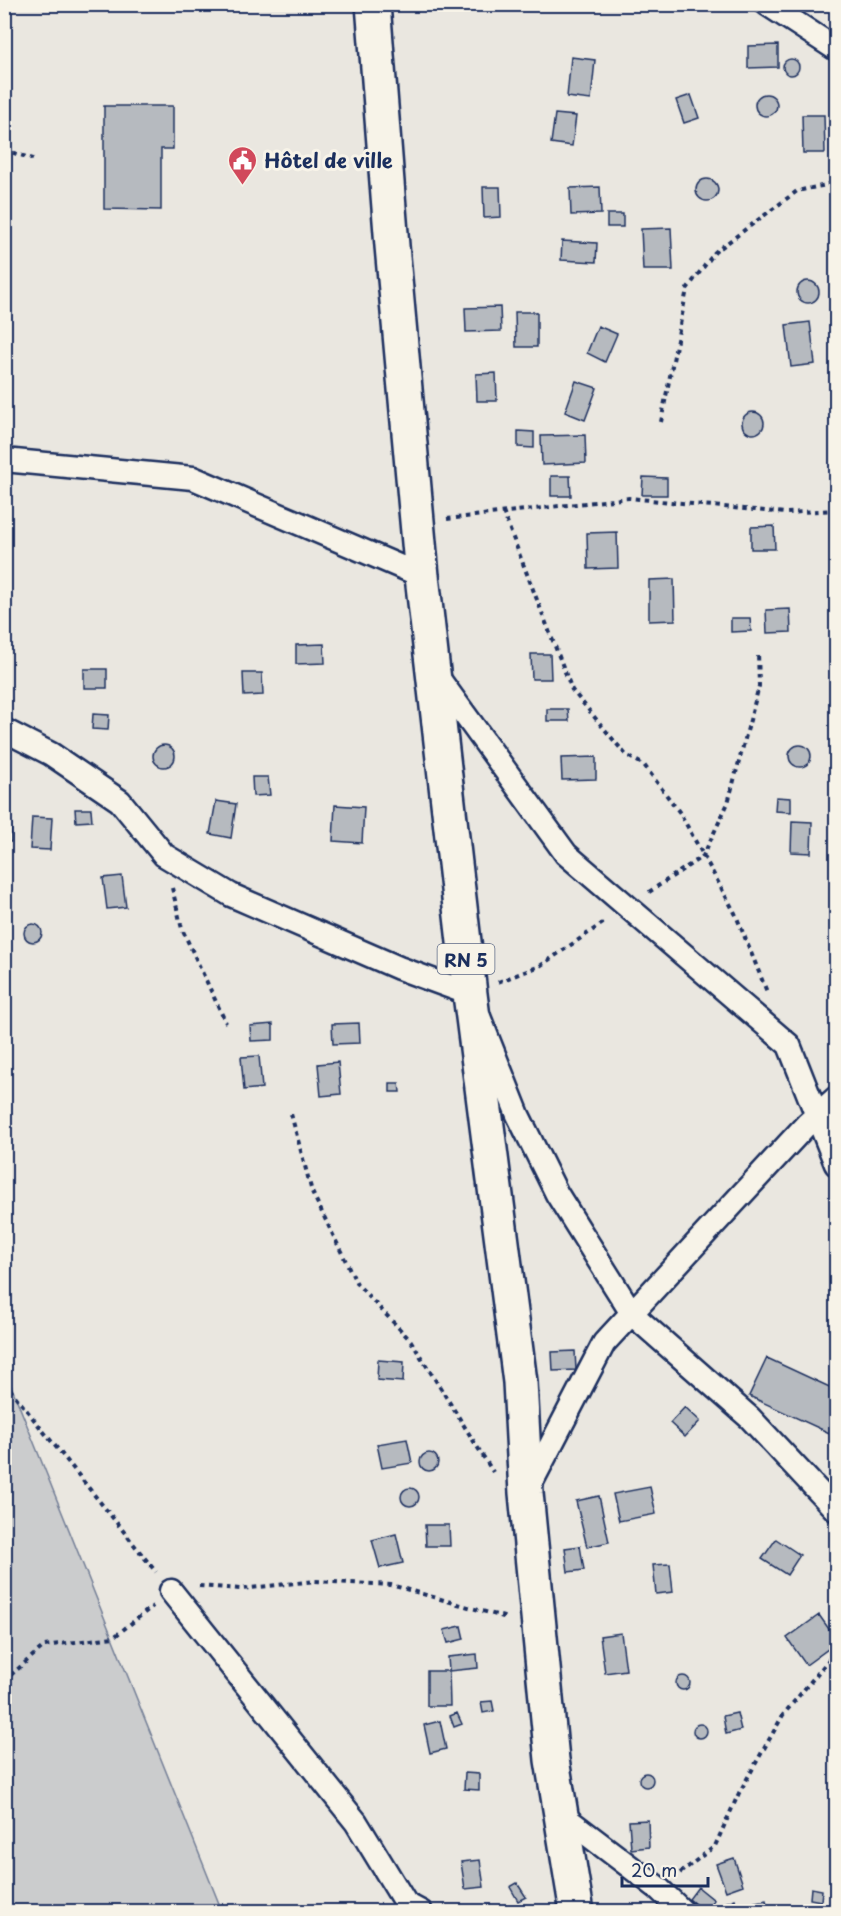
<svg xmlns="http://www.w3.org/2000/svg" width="841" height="1916" font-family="'Playpen Sans',sans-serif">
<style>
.green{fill:#cbcccd;stroke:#737e96;stroke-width:1.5}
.building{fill:#b6babf;stroke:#1b2f5e;stroke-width:1.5}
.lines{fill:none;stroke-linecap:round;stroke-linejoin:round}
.minor-casing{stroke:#1b2f5e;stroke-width:27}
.primary-casing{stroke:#1b2f5e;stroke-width:38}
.path{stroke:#1b2f5e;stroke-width:4;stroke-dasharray:4.5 4.5;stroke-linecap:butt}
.minor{stroke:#f7f3e8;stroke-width:22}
.primary{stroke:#f7f3e8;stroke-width:33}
.labels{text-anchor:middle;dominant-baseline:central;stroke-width:6;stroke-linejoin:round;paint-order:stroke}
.shield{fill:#f7f3e8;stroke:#5d6a87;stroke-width:1.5}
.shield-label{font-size:18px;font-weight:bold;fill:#1b2f5e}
.poi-label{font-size:20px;font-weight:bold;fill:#1b2f5e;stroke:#f7f3e8;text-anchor:start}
</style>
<rect width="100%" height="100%" fill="#eae7e0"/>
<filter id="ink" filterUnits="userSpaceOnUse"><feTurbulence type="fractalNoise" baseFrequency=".0167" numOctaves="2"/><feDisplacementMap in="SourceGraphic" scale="12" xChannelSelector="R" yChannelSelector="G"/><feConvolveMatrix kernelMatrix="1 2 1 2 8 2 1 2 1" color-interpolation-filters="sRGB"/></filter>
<g filter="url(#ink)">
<!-- green -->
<path class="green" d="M4,1368L222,1911H5Z"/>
<!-- building -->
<path class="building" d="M778,45V67L748,68V46Z
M571,57L595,60L591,100L567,97Z
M783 67a8 8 0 1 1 16 0a8 8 0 1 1-16 0Z
M755 105a11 11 0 1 1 22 0a11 11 0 1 1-22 0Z
M691,95L699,118L684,123L676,100Z
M104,106H173V149H161V210L104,209Z
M555,114L576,116L572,146L551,143Z
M802,115H824L825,153H803Z
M696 190a11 11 0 1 1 22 0a11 11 0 1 1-22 0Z
M483,187H500L501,217L484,218Z
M600,187L601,214L571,215L570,188Z
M607,214H623V227H607Z
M671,228L673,270H643L641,229Z
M562,241L597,243L596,262L561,260Z
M797 292a11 11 0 1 1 22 0a11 11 0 1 1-22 0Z
M500,307L501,331L466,332L465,308Z
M515,312H537V347H516Z
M810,322L815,364L791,367L786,325Z
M598,326L617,334L605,362L587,353Z
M496,373L497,401H477L476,374Z
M576,381L597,388L585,420L565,412Z
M742 423a11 11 0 1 1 22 0a11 11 0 1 1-22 0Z
M518,431L534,432V448L518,447Z
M585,435L586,463L542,465L541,436Z
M551,476H570L571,496H551Z
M643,477L667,478V495H642Z
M774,526L775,549H751V527Z
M617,532L618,568L588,569L587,533Z
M674,579L675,620L649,621V580Z
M790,609L791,632L767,633L766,610Z
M731,618H750L751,631L731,632Z
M324,644L325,663L296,664V645Z
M531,654H550L551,679H532Z
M84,669H107V688H84Z
M243,673H262L263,695L244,696Z
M547,709H568L569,721H547Z
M93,714L109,715L108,730L92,729Z
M153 756a11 11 0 1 1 22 0a11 11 0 1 1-22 0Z
M789 756a11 11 0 1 1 22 0a11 11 0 1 1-22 0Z
M596,757V779L562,780L561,758Z
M252,777H268L270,795L253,796Z
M776,797L791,798V812L775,811Z
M216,801L236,804L231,838L210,834Z
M335,805L364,807L362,843L333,841Z
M75,809H91L92,821L76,822Z
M32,817L52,818L50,850L30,849Z
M4,818H11V842H4Z
M792,821L812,822L811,853L791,852Z
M122,876L126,907L107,909L103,878Z
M24 933a9 9 0 1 1 18 0a9 9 0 1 1-18 0Z
M359,1023L360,1043L333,1044L332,1024Z
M273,1024V1040L251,1041L250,1026Z
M259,1056L262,1088L244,1090L241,1057Z
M338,1062L341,1094L321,1096L318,1064Z
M390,1083H399L400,1092H390Z
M575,1351L576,1370L553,1371L552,1352Z
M767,1358L836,1390V1436L749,1396Z
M378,1360L404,1362L403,1382L377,1380Z
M685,1407L700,1421L685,1437L670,1423Z
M407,1439L412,1463L382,1468L377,1444Z
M420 1462a9 9 0 1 1 18 0a9 9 0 1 1-18 0Z
M650,1487L656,1514L619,1521L613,1494Z
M401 1497a9 9 0 1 1 18 0a9 9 0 1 1-18 0Z
M599,1496L609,1542L587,1547L576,1501Z
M425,1525H449L450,1546H426Z
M396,1534L403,1563L380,1568L372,1540Z
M776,1539L800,1555L787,1575L762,1559Z
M580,1546L584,1570L568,1572L565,1548Z
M670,1564L673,1592L656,1594L653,1565Z
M819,1615L836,1639V1643L806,1665L787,1638Z
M461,1626L464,1639L448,1643L444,1630Z
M621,1633L626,1670L605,1673L600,1636Z
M477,1654L478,1668L449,1671L448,1657Z
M427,1671H449L450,1706H427Z
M676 1683a7 7 0 1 1 14 0a7 7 0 1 1-14 0Z
M492,1701L494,1711L483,1713L481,1702Z
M457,1713L462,1724L454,1727L450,1716Z
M737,1713L741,1730L726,1734L723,1716Z
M440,1721L446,1749L430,1753L424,1725Z
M693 1731a7 7 0 1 1 14 0a7 7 0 1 1-14 0Z
M465,1773L479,1774V1790L464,1789Z
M639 1780a7 7 0 1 1 14 0a7 7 0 1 1-14 0Z
M648,1820L649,1847L631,1849L629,1821Z
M734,1858L743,1885L726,1891L716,1864Z
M480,1860L484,1887L465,1889L461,1862Z
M517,1883L526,1897L518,1901L510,1887Z
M698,1887L714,1900L705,1912L689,1899Z
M811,1888L822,1890L821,1901L810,1899Z
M735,1899L738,1911L727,1912L725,1903Z
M766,1900L768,1908L756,1910L755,1902Z"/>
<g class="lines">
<defs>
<path id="minor" d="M767,4L836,49
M4,460L193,478L422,576
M436,675L566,854L789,1045L836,1164
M4,730L51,754L120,801L164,855L231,895L399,968L470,994L518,1115L557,1194L633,1315L750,1418L836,1510
M528,1489L604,1343L807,1124L836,1098
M171,1591L356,1822L406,1904L421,1912
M562,1815L658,1888L683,1912"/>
<path id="primary" d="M373,4L392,246L422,576L470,994L520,1382L526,1493L552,1760L577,1912"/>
</defs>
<!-- minor casing -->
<use href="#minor" class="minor-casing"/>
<!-- primary casing -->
<use href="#primary" class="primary-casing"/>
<!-- path -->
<path class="path" d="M4,150L33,159
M661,422L687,289L715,252L797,191L836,183
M503,512L572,690L626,755L644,765L680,813L735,913L767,992
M447,519L629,498L786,513L836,510
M172,888L182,929L226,1023
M649,892L703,856L728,803L759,686L758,652
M498,982L540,966L606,921
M291,1114L312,1192L357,1284L411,1341L493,1472
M4,1382L156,1572
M199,1586L241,1589L315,1581L391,1585L507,1618
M4,1681L44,1646L114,1637L153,1606
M680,1873L715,1846L739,1793L783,1715L836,1651"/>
<!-- minor -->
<use href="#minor" class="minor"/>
<!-- primary -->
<use href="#primary" class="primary"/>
</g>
</g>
<!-- icons -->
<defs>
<symbol id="civic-pin" viewBox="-11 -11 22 30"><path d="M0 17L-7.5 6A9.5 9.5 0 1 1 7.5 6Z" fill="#d1495b" stroke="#f7f3e8"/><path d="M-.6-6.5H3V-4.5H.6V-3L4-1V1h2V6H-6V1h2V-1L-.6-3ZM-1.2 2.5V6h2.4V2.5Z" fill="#fff"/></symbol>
</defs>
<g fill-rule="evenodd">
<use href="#civic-pin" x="226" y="144" width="33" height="45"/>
</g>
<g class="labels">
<!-- shield labels -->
<rect class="shield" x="437.5" y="944" width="57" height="30" rx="4.5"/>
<g class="shield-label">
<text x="466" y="959">RN 5</text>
</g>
<!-- poi labels -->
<g class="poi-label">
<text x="264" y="160">Hôtel de ville</text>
</g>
</g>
<!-- margin -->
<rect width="841" height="1916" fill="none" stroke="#f7f3e8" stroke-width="24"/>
<rect x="12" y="12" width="817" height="1892" fill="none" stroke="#1b2f5e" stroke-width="2" filter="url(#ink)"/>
<!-- scale -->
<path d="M622 1877v9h86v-9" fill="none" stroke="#1b2f5e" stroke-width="3"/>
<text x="631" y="1877" font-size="18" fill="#1b2f5e" stroke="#f7f3e8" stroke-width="4.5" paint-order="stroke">20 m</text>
</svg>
